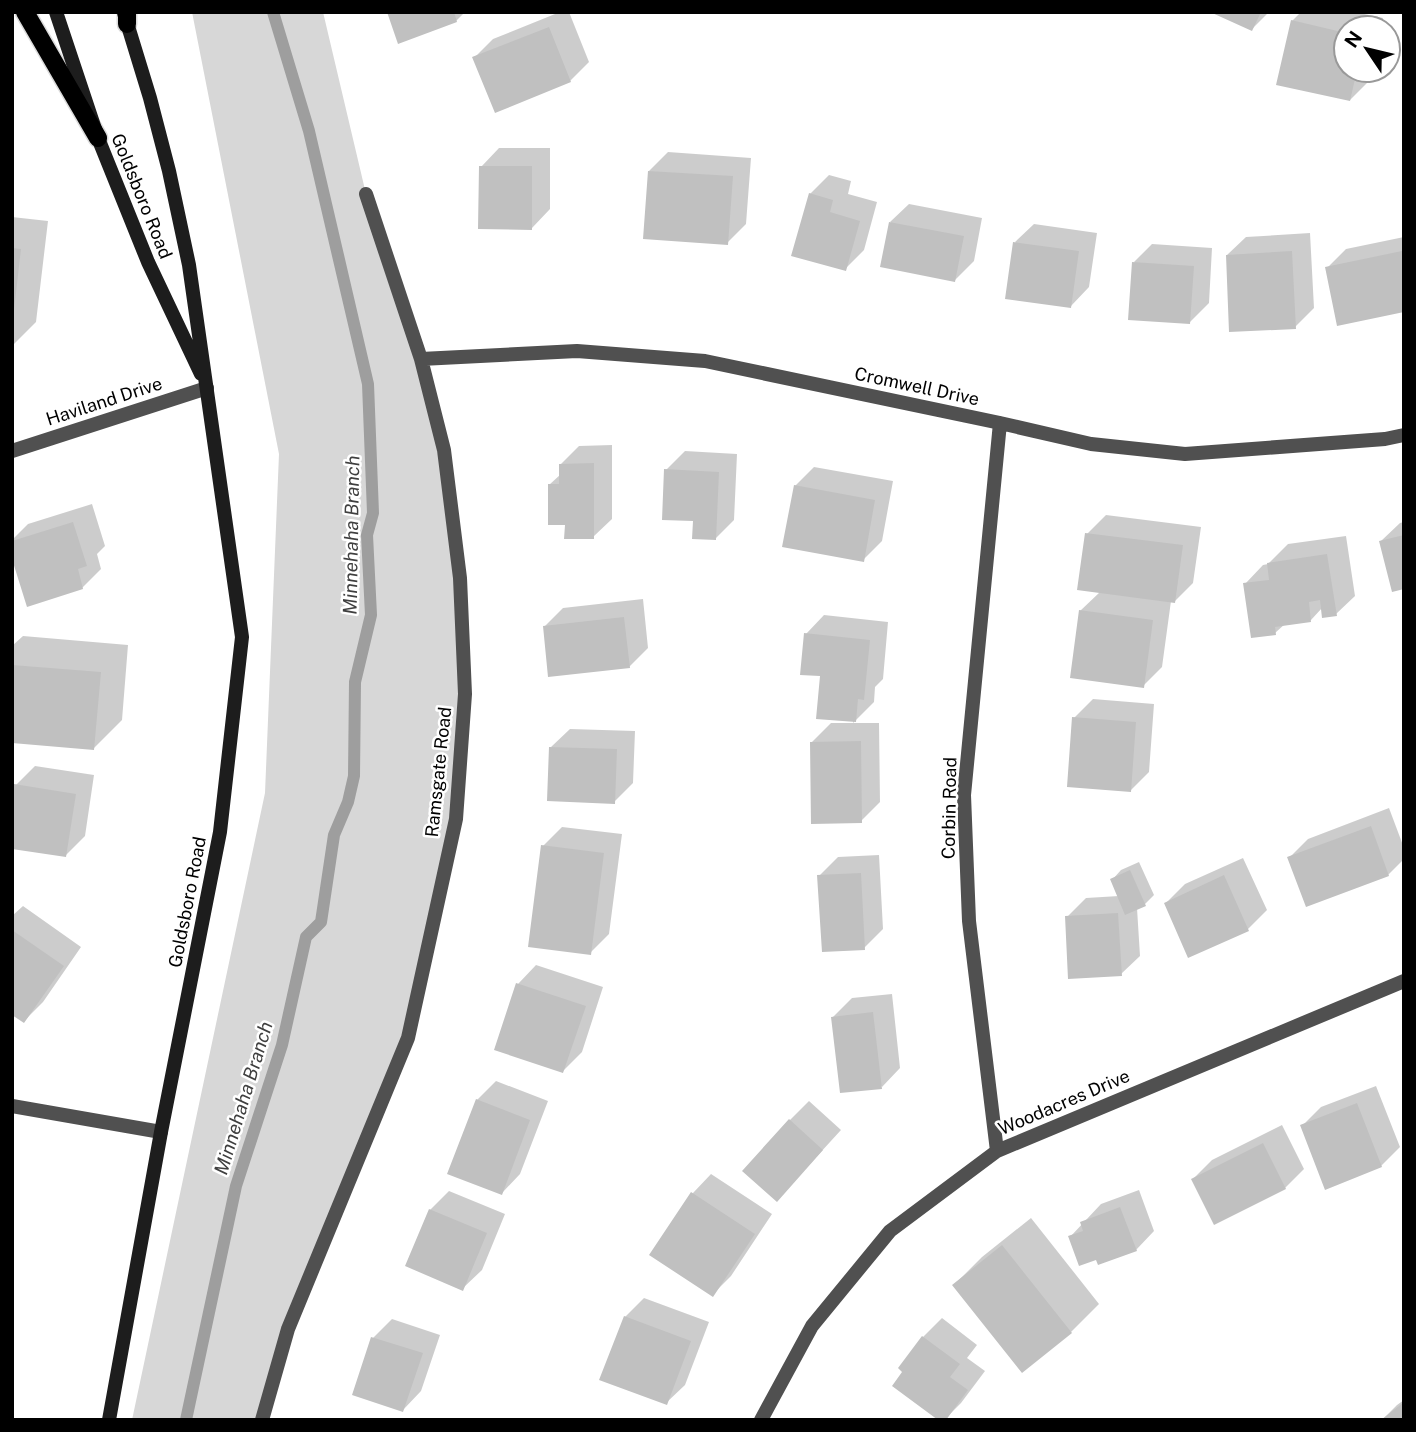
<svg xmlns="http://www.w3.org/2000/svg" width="1416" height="1432" font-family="'Public Sans',sans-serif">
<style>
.green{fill:#d7d7d7}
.shadow{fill:#0003}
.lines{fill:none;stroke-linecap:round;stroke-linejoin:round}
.stream{stroke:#9e9e9e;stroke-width:12}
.building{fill:#c0c0c0}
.primary-casing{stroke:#dbdbdb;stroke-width:21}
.street{stroke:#505050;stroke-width:14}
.secondary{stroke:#1d1d1d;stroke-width:14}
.primary{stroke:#000;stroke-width:18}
.labels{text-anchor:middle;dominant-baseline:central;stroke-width:5;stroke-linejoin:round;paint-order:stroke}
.street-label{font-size:18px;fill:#000;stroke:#fff}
.water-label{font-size:19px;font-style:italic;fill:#3f3f3f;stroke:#fff}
</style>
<rect width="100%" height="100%" fill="#fff"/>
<!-- green -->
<path class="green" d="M192,12H323L366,194L421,359L460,578L456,819L408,1038L288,1329L262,1420H132L265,793L279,454Z"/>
<!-- shadow -->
<path class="shadow" d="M389,12H465L456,21Z
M560,12H569L589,62L570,81L474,58L493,39Z
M1214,12H1269L1252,29Z
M1301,12H1355L1383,18L1380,28H1346V70H1371L1369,81L1350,100L1292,21Z
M499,148H550V209L532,228L481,167Z
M668,152L751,158L746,224L727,243L649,171Z
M829,175L851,181L848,194L877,202L864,250L845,269L810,194Z
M909,204L982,218L974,261L955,280L890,222Z
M12,217L48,221L36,322L12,346Z
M1034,224L1097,233L1089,287L1071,306L1015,242Z
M1310,233L1314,308L1295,327L1227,255L1246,237Z
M1404,237V310L1327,268L1346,249Z
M1152,244L1212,248L1209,303L1190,322L1134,262Z
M612,445V519L593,537L567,523L549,485L561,474V464L579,446Z
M685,451L737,454L734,520L715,539L695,520L666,470Z
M814,467L893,481L882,541L863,560L795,486Z
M92,504L105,546L97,554L101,569L82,588L12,553V540L28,524Z
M1106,515L1201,527L1193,583L1174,602L1171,601L1162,667L1143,686L1080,611L1100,592L1087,534Z
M1404,522V587L1381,541L1400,523Z
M1346,536L1355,596L1336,614L1322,608L1311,620L1285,624L1275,633L1245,584L1263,565L1268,564L1288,544Z
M643,599L648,648L629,667L544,627L563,608Z
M824,615L888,622L883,679L875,687L874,702L853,723V720L822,675L806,634Z
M23,636L128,645L122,720L94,748L12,741V646Z
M1093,699L1154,704L1149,772L1130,791L1074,718Z
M831,723H879L880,802L861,821L812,742Z
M570,729L635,731L633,783L614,802L551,747Z
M35,766L94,775L85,836L66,855L16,785Z
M1389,808L1404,848V859L1388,875L1289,858L1308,839Z
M562,827L622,834L609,934L590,953L543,846Z
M879,855L883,929L864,948L819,876L838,857Z
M1243,858L1267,910L1248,929L1189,955L1166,903L1185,884Z
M1139,862L1154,895L1145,904L1137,908L1140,956L1121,974L1067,917L1086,898L1119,896L1112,880L1121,870Z
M23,906L81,947L43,1002L24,1021L12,1012V916Z
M536,965L603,987L582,1052L563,1071L518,984Z
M892,994L900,1068L882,1087L833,1017L852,998Z
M496,1081L548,1101L520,1174L502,1193L477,1100Z
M1376,1086L1400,1147L1381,1166L1302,1126L1321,1107Z
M809,1101L841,1130L777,1200L790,1120Z
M1282,1125L1304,1169L1285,1188L1193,1179L1212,1160Z
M711,1174L772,1214L731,1276L712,1295L652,1255L693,1193Z
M1139,1190L1154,1231L1136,1250L1070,1237L1101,1204Z
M449,1191L505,1214L482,1270L463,1288L430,1210Z
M1031,1218L1099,1304L1071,1332L954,1285L982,1257Z
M644,1298L709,1322L685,1385L666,1403L625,1317Z
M942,1318L977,1345L967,1358L985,1371L961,1403L944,1420L923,1337Z
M392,1319L440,1335L421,1391L403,1410L354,1394L373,1338Z
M1404,1400V1420H1382L1397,1405Z"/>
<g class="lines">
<!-- stream -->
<path class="stream" d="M186,1420L236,1186L282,1045L306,937L321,922L334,835L348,802L354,776L355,682L371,615L367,535L373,513L368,384L309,131L273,12"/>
</g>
<!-- building -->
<path class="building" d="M387,12H454L457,22L398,44Z
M1210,12H1261L1252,31Z
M1291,20L1346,33V70H1357L1350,101L1276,85Z
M549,27L571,82L495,113L472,57Z
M479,166H532V230L478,229Z
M648,171L733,176L728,245L643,239Z
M809,193L833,200L830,212L860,221L846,271L791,256Z
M889,222L964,236L955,282L880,267Z
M1013,242L1079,251L1071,308L1005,299Z
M12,248L21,249L14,310H12Z
M1292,251L1296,329L1229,332L1226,255Z
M1402,251L1404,260V312L1337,326L1325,267Z
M1132,262L1194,266L1190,324L1128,320Z
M594,463V539H564L565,525H548V484H559V464Z
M664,469L719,472L716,540L692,539L693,521L662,520Z
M794,485L875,500L864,562L782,547Z
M73,522L87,566L78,569L83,589L27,607L12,559V541Z
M1085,533L1183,545L1175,603L1077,590Z
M1404,535V589L1392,592L1379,541Z
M1327,554L1337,616L1322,618L1320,600L1309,602L1311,622L1275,627L1276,635L1251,638L1243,583L1269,580L1267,563Z
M1079,610L1153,620L1144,688L1070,678Z
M624,617L630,668L548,677L543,626Z
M804,633L870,640L864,700L858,699L856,722L816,719L820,676L800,675Z
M12,665L101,672L94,750L12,743Z
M1072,717L1136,722L1131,792L1067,787Z
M861,741L862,823L811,824L810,742Z
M549,747L617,749L615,804L547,801Z
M14,784L76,794L66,857L12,849V798Z
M1371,826L1389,876L1306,907L1287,857Z
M541,845L604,853L591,955L528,947Z
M1130,870L1146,906L1125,915L1110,879Z
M861,873L865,950L822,952L817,875Z
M1224,875L1249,931L1188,958L1164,903Z
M1118,913L1122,976L1068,979L1065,916Z
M12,930L64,966L24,1023L12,1015Z
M516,983L586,1006L563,1073L494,1050Z
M873,1012L882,1089L840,1093L831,1017Z
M476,1099L530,1120L502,1195L447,1174Z
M1357,1103L1382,1167L1325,1190L1300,1125Z
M789,1119L823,1150L777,1202L742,1171Z
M1263,1143L1286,1189L1214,1225L1191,1179Z
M691,1192L755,1234L713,1297L649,1255Z
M1120,1207L1137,1251L1098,1265L1096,1260L1079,1266L1068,1236L1083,1231L1080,1222Z
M429,1209L487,1233L463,1291L405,1266Z
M1002,1245L1072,1333L1022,1373L952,1285Z
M624,1316L691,1341L667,1405L599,1380Z
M922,1336L960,1364L950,1377L968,1390L946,1420H938L892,1386L902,1372L898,1368Z
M371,1337L423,1353L403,1412L352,1395Z
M1404,1402V1420H1381Z"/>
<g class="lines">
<defs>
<path id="primary" d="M25,12L98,138
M127,12V24"/>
</defs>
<!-- primary casing -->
<use href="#primary" class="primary-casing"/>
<!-- street -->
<path class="street" d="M421,359L577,351L705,361L1000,423L1091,444L1185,454L1385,439L1404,435
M12,451L207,388
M12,1106L161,1132
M997,1151L969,921L964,795L1000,423
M262,1420L288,1329L408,1038L456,819L465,694L460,578L444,450L421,359L366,194
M761,1420L812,1326L890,1231L997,1151L1404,981"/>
<!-- secondary -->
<path class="secondary" d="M56,12L98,138L148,262L201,374
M109,1420L161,1132L220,832L242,637L189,265L169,171L150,98L124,13"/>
<!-- primary -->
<use href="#primary" class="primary"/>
</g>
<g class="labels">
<!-- street labels -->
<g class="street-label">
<text transform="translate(142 196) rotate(68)">Goldsboro Road</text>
<text transform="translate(917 386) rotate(12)">Cromwell Drive</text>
<text transform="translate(104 401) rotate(-18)">Haviland Drive</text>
<text transform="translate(438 772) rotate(-84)">Ramsgate Road</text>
<text transform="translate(949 808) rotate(-89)">Corbin Road</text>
<text transform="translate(187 902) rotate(-79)">Goldsboro Road</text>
<text transform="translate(1064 1102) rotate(-23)">Woodacres Drive</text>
</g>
<!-- water labels -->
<g class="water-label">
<text transform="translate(351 535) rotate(-89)">Minnehaha Branch</text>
<text transform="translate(243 1098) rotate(-73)">Minnehaha Branch</text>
</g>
</g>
<!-- border -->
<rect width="1416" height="1432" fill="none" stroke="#000000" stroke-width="28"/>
<!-- north arrow -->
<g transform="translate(1367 49) rotate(305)"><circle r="33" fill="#ffffff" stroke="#999999" stroke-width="2"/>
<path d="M0-5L12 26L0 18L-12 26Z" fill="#000000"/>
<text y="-10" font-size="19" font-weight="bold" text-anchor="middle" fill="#000000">N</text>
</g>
</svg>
